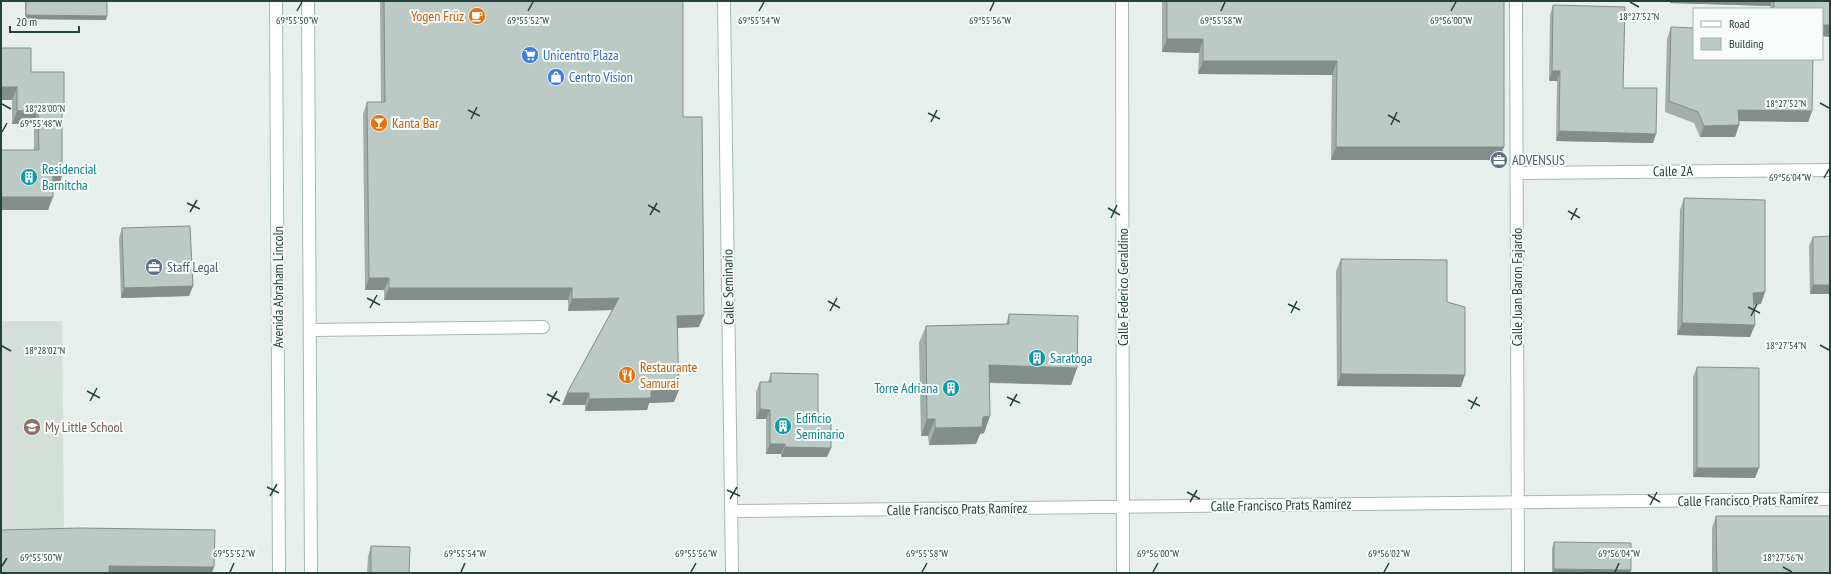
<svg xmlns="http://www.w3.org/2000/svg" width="1831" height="574" font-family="'PT Sans Narrow',sans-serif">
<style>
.built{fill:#d4dfda}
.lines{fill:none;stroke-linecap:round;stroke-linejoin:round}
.street-casing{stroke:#a8b8b2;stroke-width:14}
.secondary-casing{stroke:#a4bbb3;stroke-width:14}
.street{stroke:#fff;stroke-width:12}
.secondary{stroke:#fff;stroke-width:12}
.wall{fill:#a1aea9}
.shaded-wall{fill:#838d89}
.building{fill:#bbcac4;stroke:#838d89}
.ticks{fill:none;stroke:#24423a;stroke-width:1.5}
.labels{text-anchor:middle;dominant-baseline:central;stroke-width:4;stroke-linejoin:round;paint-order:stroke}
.food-label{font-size:14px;fill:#c56008;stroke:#f7fbf9;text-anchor:start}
.shop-label{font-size:14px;fill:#366cbe;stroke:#f7fbf9;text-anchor:start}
.service-label{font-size:14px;fill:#4e5e75;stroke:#f7fbf9;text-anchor:start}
.culture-label{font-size:14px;fill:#0d838f;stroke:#f7fbf9;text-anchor:start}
.street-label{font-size:14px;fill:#24423a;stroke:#f7fbf9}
.education-label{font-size:14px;fill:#785e54;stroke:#f7fbf9;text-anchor:start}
.ticks-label{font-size:10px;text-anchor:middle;fill:#24423a;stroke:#f7fbf9;stroke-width:4;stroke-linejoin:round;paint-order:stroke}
</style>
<rect width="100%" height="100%" fill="#e6efeb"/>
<!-- built -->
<path class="built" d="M1,321H62L64,534H1Z"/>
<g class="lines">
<defs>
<path id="street" d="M724,1L732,573
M1122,1L1123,573
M1516,1L1518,573
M1517,173L1830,170
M310,330L543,327
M731,511L1830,499"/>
<path id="secondary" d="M276,1L279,573
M308,1L311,573"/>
</defs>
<!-- street casing -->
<use href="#street" class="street-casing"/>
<!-- secondary casing -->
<use href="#secondary" class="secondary-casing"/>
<!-- street -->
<use href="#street" class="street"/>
<!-- secondary -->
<use href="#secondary" class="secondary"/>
</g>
<!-- wall -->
<path class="wall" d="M25,1H107V16L106,20L25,19Z
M380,1H683V117L699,327L678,328L674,402L649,403L647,410L585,411V405H562L612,310L568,311V300H384V290H365L363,114L367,102H381Z
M1162,1H1504L1499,160H1331L1332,75L1198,74L1199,53L1162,52Z
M1670,1H1830V37L1822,36V9H1770V6L1670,3Z
M1553,5L1623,88L1653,143L1556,141L1557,81H1549L1550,15Z
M1671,27L1812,111L1808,122L1739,121V125L1735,137H1700L1694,123L1665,112L1667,39Z
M31,72L62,117V176L57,190H53L48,210L34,150V124H12V100H1Z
M1684,198L1761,304L1753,305L1750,337L1677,335L1680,210Z
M122,228L193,286L189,296L121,298L119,238Z
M1813,237L1830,294H1810L1809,246Z
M1341,259L1447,302L1461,387L1337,386L1336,271Z
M1009,314L1077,368L1071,385L989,383L990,416L984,433L980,434L976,444L929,445L928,436H921L919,343L926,326L1006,324Z
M1697,367L1755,478L1693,477V377Z
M771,373L818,424L827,457H781V454H766V419H756V392L760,382H768Z
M1716,516L1830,573H1712V528Z
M1554,542L1631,570L1630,573H1552V549Z
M371,546L409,573H367L368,556Z"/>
<!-- shaded-wall -->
<path class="shaded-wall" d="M1671,1H1772L1770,6L1670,3Z
M26,15L107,16L106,20L25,19Z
M1822,25H1830V37L1822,36Z
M1167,39H1203L1199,53L1162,52Z
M1203,61H1337L1332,75L1198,74Z
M1552,71H1560L1557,81H1549Z
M1,87H17L12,100H1Z
M38,110L34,124H12L17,111Z
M62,110H64L59,124Z
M1738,110L1812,111L1808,122L1734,121Z
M1739,125L1735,137H1700L1704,126Z
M1559,131L1656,134L1653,143L1556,141Z
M1336,147H1504L1499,160H1331Z
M53,176H62L57,190L48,189Z
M1,197H53L48,210H1Z
M369,278H389L384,290H365Z
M1813,285H1830V294H1810Z
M193,286L189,296L121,298L124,288Z
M389,288H572L568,300H384Z
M1765,292L1761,304L1748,305L1753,293Z
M619,298L615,310L568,311L572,299Z
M704,315L699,327L673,328L677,316Z
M1682,323L1755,325L1750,337L1677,335Z
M989,365L1077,368L1071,385L982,382Z
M1341,374L1465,375L1461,387L1337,386Z
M679,390L674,402L649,403L647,410L585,411L589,399L651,391Z
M567,393H589L585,405H562Z
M760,409L770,410L766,419H756Z
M990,416L984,433L980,434L976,444L929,445L935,428L983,417Z
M927,419H935L928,436H921Z
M770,444H785L781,454H766Z
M785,447L831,448L827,457H781Z
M1697,468H1759L1755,478L1693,477Z
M109,566L214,567L212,573H106Z
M1554,569L1631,570L1630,573H1553Z"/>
<!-- building -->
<path class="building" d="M26,1H107V16L26,15Z
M384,1H683V117H702L704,315L677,316L679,390L651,391V398L589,399V393H567L619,298L572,299V288H389V278H369L367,102H385Z
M1167,1H1504V147H1336L1337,61H1203V39H1167Z
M1774,1H1830V25H1822V9H1774Z
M1553,5L1625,7L1623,88H1657L1656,134L1559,131L1560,71H1552Z
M1671,27L1694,28V59H1813L1812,111L1738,110L1739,125L1704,126L1698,112L1669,101Z
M1,48H31V72H64V110H62V176H53V197H1V150H39L38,110L17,111V87H1Z
M1684,198L1765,200V292L1753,293L1755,325L1682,323Z
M190,226L193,286L124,288L122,228Z
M1830,236V285H1813V237Z
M1341,259L1447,260V302L1465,307V375L1341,374Z
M1009,314L1078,316L1077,368L989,365L990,416L983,417L982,427L935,428V419H927L926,326L1009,324Z
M1697,367L1759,368V468H1697Z
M771,373L818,374V424H831V448L785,447V444H770V410L760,409V382H771Z
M1716,516H1830V573H1717Z
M80,528L215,530L214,567L109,566V573H1V530Z
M1554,542L1631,543V570L1554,569Z
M371,546L410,547L409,573H371Z"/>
<!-- ticks -->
<path class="ticks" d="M1630,2L1639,7M297,11L302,2M528,11L533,2M759,11L764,2M990,11L994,2M1221,11L1225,2M1451,11L1456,2M1820,103L1829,108M2,104L11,109M468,110L480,116M928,113L940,119M1388,115L1400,122M471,119L477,107M931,122L937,110M1391,125L1397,112M2,132L7,123M1824,178L1829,169M187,203L200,209M648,205L660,212M1108,208L1120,215M1568,211L1580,218M190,212L197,200M650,215L657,203M1111,218L1117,205M1571,220L1577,208M367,298L380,305M828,301L840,308M1288,304L1300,310M1748,307L1760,313M370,308L377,295M830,311L837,298M1291,313L1297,301M1751,316L1757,304M1820,345L1829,350M2,346L11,351M87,391L100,398M547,394L560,401M1007,397L1020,403M1468,400L1480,406M90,401L97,388M550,403L557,391M1010,406L1017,394M1471,409L1477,397M267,487L279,493M727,490L740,496M1187,492L1200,499M1648,495L1660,502M270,496L277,484M730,499L737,487M1190,502L1197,490M1650,505L1657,492M2,566L7,558M1783,567L1792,572M230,572L234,563M461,572L465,563M691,572L696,563M922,572L927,563M1153,572L1158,563M1384,572L1389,563M1615,572L1619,563"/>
<!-- icons -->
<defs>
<symbol id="cafe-disc" viewBox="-11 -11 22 22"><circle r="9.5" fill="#e8710a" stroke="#f7fbf9"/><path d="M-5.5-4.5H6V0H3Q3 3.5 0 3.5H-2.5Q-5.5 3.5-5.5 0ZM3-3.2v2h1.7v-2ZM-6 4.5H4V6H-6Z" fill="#fff"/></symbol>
<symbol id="supermarket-disc" viewBox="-11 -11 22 22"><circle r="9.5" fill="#3f7fe0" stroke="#f7fbf9"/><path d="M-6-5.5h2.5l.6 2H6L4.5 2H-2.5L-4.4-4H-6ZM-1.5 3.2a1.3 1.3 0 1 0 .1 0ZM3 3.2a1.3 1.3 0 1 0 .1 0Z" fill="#fff"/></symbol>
<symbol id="shop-disc" viewBox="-11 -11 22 22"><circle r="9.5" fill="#3f7fe0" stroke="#f7fbf9"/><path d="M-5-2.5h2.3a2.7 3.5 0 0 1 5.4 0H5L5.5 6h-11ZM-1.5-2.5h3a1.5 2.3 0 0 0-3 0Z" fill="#fff"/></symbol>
<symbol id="bar-disc" viewBox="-11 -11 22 22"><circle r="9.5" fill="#e8710a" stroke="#f7fbf9"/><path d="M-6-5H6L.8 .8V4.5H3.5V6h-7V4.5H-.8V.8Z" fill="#fff"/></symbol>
<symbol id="office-disc" viewBox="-11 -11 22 22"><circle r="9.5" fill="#5c6f8a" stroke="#f7fbf9"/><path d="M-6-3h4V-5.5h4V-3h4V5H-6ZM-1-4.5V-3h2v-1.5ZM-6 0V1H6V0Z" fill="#fff"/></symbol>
<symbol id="building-disc" viewBox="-11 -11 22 22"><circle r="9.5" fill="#0f9aa8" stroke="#f7fbf9"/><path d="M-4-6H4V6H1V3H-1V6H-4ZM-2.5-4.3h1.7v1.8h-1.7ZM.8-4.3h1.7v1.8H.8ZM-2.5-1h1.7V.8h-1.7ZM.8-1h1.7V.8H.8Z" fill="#fff"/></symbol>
<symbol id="restaurant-disc" viewBox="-11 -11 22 22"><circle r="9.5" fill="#e8710a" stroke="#f7fbf9"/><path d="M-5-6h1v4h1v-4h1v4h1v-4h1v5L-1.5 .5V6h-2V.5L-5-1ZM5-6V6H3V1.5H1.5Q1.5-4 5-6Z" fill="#fff"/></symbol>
<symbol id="school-disc" viewBox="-11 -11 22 22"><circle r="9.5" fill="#8d6e63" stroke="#f7fbf9"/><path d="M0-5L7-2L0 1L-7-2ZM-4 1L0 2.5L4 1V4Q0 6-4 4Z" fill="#fff"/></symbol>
</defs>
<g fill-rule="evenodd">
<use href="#cafe-disc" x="467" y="6" width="20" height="20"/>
<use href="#supermarket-disc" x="520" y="45" width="20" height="20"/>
<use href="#shop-disc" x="546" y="67" width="20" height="20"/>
<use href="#bar-disc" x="369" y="113" width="20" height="20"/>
<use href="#office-disc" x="1489" y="150" width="20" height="20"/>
<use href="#building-disc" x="19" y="167" width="20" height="20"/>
<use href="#office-disc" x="144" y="257" width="20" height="20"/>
<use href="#building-disc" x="1027" y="348" width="20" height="20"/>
<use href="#restaurant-disc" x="617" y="365" width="20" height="20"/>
<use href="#building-disc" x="941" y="378" width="20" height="20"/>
<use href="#building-disc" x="773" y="416" width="20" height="20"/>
<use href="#school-disc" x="22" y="417" width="20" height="20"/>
</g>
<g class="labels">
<!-- food labels -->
<g class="food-label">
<text x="464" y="16" text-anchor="end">Yogen Früz</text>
<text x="392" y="123">Kanta Bar</text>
<text x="640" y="367">Restaurante<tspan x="640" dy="16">Samurai</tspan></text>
</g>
<!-- shop labels -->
<g class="shop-label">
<text x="543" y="55">Unicentro Plaza</text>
<text x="569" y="77">Centro Vision</text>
</g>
<!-- service labels -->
<g class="service-label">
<text x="1512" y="160">ADVENSUS</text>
<text x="167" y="267">Staff Legal</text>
</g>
<!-- culture labels -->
<g class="culture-label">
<text x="42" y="169">Residencial<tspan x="42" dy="16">Barnitcha</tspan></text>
<text x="1050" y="358">Saratoga</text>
<text x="938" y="388" text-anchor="end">Torre Adriana</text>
<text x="796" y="418">Edificio<tspan x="796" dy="16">Seminario</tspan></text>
</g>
<!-- street labels -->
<g class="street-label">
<text transform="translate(1673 171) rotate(-1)">Calle 2A</text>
<text transform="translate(278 287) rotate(-90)">Avenida Abraham Lincoln</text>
<text transform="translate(728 287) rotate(-91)">Calle Seminario</text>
<text transform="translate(1123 287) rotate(-90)">Calle Federico Geraldino</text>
<text transform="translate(1517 287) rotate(-90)">Calle Juan Baron Fajardo</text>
<text transform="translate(1748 500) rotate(-1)">Calle Francisco Prats Ramírez</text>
<text transform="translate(1281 505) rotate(-1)">Calle Francisco Prats Ramírez</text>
<text transform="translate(957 509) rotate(-1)">Calle Francisco Prats Ramírez</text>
</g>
<!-- education labels -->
<g class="education-label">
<text x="45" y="427">My Little School</text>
</g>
</g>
<g class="ticks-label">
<text x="1639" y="20">18°27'52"N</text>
<text x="297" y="24">69°55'50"W</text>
<text x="528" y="24">69°55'52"W</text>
<text x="759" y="24">69°55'54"W</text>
<text x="990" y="24">69°55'56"W</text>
<text x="1221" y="24">69°55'58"W</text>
<text x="1451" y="24">69°56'00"W</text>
<text x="1786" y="107">18°27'52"N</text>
<text x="45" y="112">18°28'00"N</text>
<text x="41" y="127">69°55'48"W</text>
<text x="1790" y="181">69°56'04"W</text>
<text x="1786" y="349">18°27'54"N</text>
<text x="45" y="354">18°28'02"N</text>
<text x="234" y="557">69°55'52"W</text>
<text x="465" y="557">69°55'54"W</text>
<text x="696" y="557">69°55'56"W</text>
<text x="927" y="557">69°55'58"W</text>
<text x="1158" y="557">69°56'00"W</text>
<text x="1389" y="557">69°56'02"W</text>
<text x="1619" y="557">69°56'04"W</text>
<text x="1783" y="561">18°27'56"N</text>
<text x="41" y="561">69°55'50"W</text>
</g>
<!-- border -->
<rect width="1831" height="574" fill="none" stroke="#24423a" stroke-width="4"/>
<!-- legend -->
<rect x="1693" y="8" width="130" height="52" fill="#f7fbf9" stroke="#a3b1ad"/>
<rect x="1701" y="21" width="20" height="6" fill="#ffffff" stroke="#a3b1ad"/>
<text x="1729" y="28" font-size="12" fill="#24423a">Road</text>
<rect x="1701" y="38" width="20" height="12" fill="#bbcac4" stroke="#a3b1ad"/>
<text x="1729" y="48" font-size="12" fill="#24423a">Building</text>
<!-- scale -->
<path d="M10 26v6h69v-6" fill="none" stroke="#24423a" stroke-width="2"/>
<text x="16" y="26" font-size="12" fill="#24423a" stroke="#f7fbf9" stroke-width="3" paint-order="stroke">20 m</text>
</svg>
